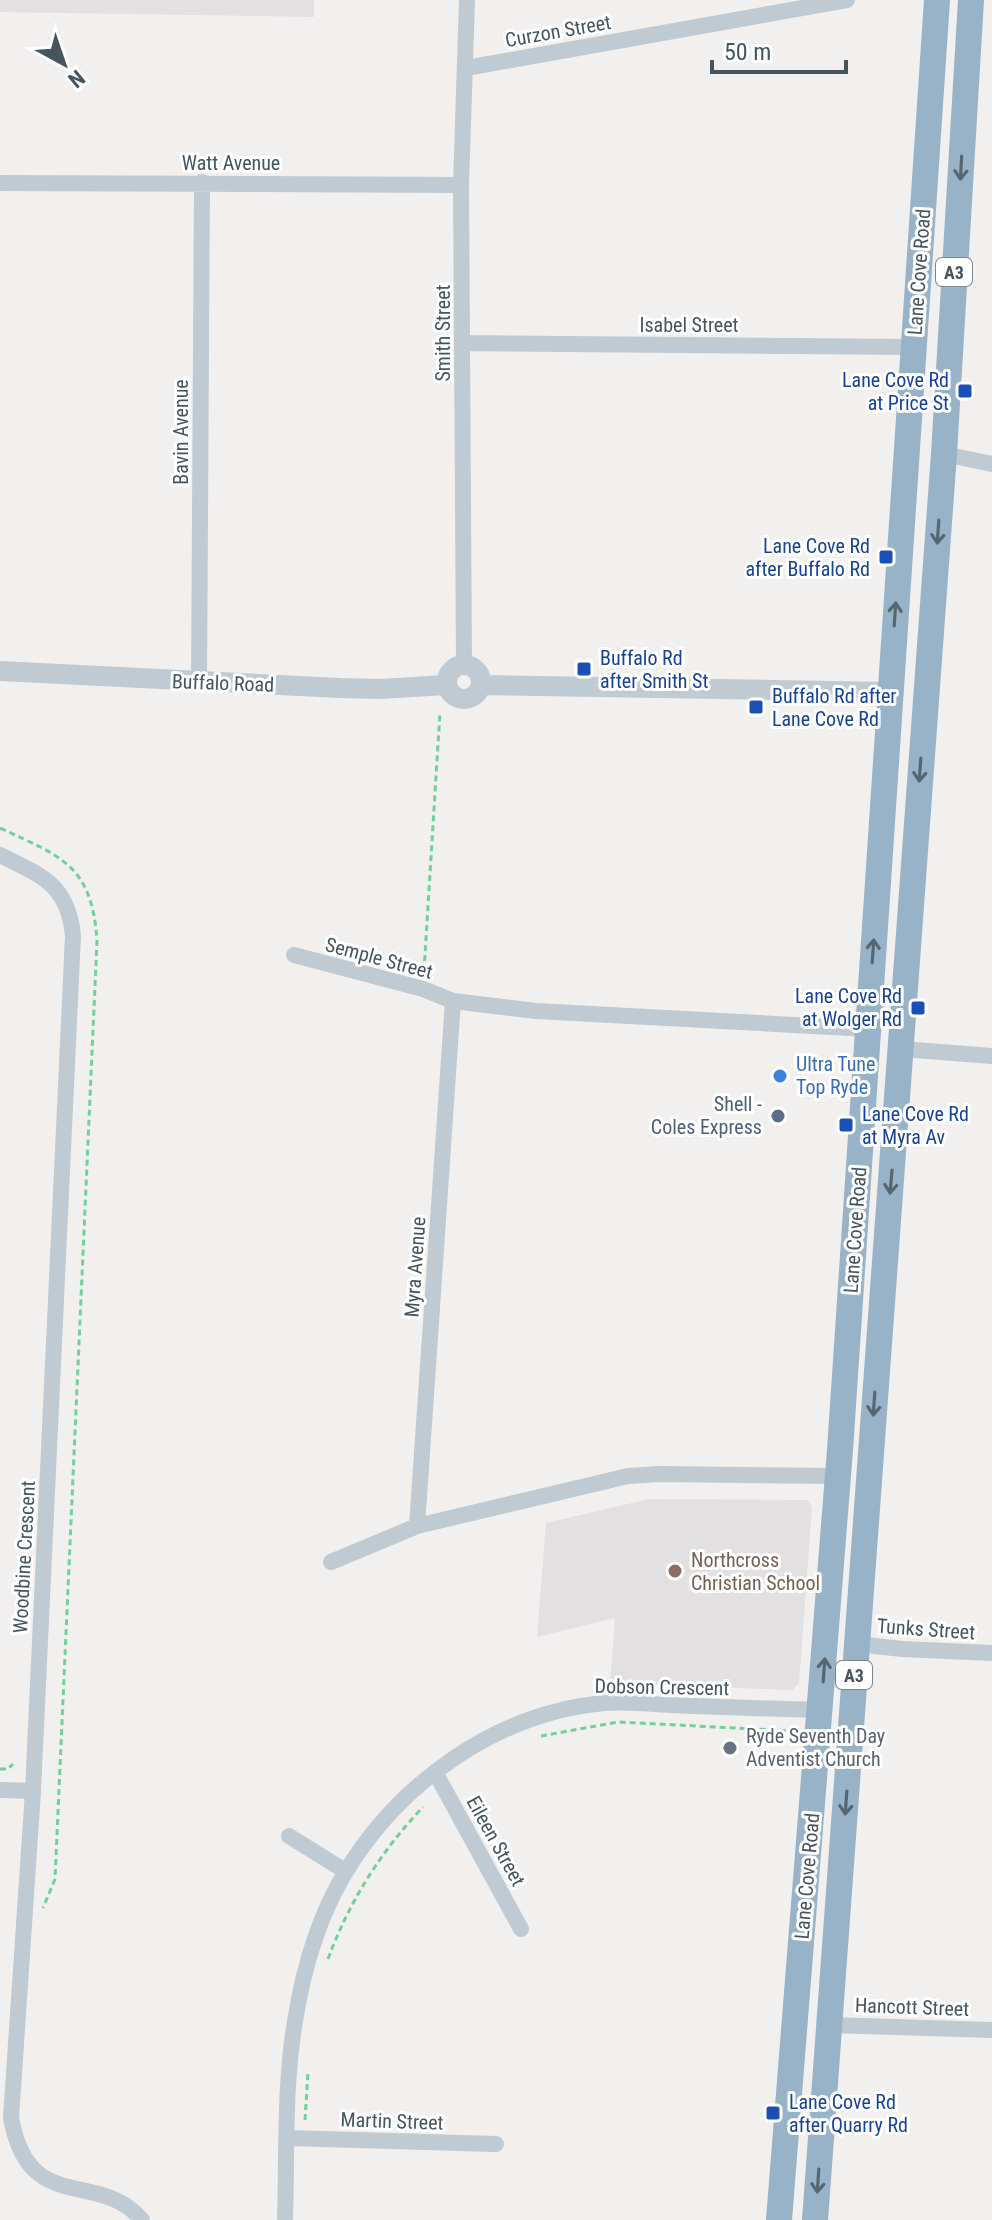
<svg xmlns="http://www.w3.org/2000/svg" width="992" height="2220" font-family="'Roboto Condensed',sans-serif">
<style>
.education{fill:#e3e0e1}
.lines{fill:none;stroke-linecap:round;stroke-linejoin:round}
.path{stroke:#71d19c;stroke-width:3;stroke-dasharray:6 4;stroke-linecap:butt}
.minor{stroke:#bfcad2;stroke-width:16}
.tertiary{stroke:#bfcad2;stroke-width:20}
.trunk{stroke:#98b2c8;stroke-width:26}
.oneway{stroke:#566772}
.transit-dot{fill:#1a4fb4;stroke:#fff;stroke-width:3}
.shop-dot{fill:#3f7fe0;stroke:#fff;stroke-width:3}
.service-dot{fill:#5c6f8a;stroke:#fff;stroke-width:3}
.education-dot{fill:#8d6e63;stroke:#fff;stroke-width:3}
.worship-dot{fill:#6b7280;stroke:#fff;stroke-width:3}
.labels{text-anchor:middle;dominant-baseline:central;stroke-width:6;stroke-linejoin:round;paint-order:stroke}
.shield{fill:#fff;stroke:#7e878e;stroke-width:2}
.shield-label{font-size:18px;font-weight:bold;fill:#46545d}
.street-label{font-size:20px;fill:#46545d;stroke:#fff}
.transit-label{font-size:20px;fill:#164399;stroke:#fff;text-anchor:start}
.shop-label{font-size:20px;fill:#366cbe;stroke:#fff;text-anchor:start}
.service-label{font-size:20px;fill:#4e5e75;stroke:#fff;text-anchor:end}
.education-label{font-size:20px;fill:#785e54;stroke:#fff;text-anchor:start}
.worship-label{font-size:20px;fill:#5b616d;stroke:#fff;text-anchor:start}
</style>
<rect width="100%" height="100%" fill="#f2efef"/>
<!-- education -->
<path class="education" d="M0,0H314V17L0,12Z
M649,1499L807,1500L812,1507L799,1684L792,1690L610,1683L615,1618L537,1637L546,1523Z"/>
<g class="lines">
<!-- path -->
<path class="path" d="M0,828C62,857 92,865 97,941L55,1879L43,1908
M424,971L440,712
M541,1736L618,1722L796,1731
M0,1769H8L13,1764
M328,1959C349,1902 381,1851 423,1807
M305,2120L308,2072"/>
<!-- minor -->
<path class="minor" d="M466,68L847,0
M0,183L461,185
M463,343L914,347
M944,454L992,464
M464,665L461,185L467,0
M199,683L202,182
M0,855C42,876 68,884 73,936L33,1791L11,2118C29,2217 98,2168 142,2220
M294,955L423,989L453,1001L536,1011L868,1029
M902,1049L992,1056
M417,1526L453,1001
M331,1562L417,1526L628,1476L659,1474L838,1476
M857,1644L902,1649L992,1653
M435,1772L521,1929
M0,1790L33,1791
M289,1836L345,1871
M830,2025L992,2030
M288,2138L496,2144
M285,2220C287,2154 284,2086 295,2021C303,1971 319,1916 345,1873C400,1782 497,1713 604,1703C625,1701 649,1704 670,1705C721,1707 771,1709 821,1710"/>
<!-- tertiary -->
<path class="tertiary" d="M447 682a17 17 0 1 1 34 0a17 17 0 1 1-34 0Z
M0,671L339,688L380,689L446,685
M481,685L889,692"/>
<!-- trunk -->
<path class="trunk" d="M779,2220L840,1450L937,0
M815,2220L944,454L971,0"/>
</g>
<!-- one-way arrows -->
<defs><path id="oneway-shaft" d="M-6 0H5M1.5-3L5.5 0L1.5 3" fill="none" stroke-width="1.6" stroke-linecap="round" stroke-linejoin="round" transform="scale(2)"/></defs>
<g class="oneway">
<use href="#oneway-shaft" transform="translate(961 168) rotate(93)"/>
<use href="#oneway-shaft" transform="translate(938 532) rotate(94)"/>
<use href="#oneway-shaft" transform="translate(895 614) rotate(-86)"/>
<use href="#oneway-shaft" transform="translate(920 770) rotate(94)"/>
<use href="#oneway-shaft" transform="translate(873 951) rotate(-86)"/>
<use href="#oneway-shaft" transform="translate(891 1182) rotate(95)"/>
<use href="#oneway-shaft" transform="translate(874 1404) rotate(94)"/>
<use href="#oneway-shaft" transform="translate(824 1670) rotate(-86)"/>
<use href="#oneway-shaft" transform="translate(846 1803) rotate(94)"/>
<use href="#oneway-shaft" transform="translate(818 2181) rotate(94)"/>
</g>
<!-- markers -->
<g class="transit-dot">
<rect x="957" y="383" width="16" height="16" rx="4"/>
<rect x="878" y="549" width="16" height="16" rx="4"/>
<rect x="576" y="661" width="16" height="16" rx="4"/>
<rect x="748" y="699" width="16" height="16" rx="4"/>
<rect x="910" y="1000" width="16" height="16" rx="4"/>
<rect x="838" y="1117" width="16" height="16" rx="4"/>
<rect x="765" y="2105" width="16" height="16" rx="4"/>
</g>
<circle class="shop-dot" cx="780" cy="1076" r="8"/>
<circle class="service-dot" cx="778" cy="1116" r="8"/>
<circle class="education-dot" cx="675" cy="1571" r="8"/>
<circle class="worship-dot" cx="730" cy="1748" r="8"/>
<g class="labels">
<!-- shield labels -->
<g class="shield">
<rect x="936" y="258" width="36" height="28" rx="6"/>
<rect x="836" y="1661" width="36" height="28" rx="6"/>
</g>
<g class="shield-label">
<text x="954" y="272">A3</text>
<text x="854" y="1675">A3</text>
</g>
<!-- street labels -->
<g class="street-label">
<text transform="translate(558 31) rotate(-10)">Curzon Street</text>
<text x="231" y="163">Watt Avenue</text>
<text transform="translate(919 272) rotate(-86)">Lane Cove Road</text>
<text x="689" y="325">Isabel Street</text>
<text transform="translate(443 333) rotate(-90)">Smith Street</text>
<text transform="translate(181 432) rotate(-90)">Bavin Avenue</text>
<text transform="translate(223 683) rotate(2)">Buffalo Road</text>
<text transform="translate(379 958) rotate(15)">Semple Street</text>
<text transform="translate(855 1230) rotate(-86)">Lane Cove Road</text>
<text transform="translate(415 1267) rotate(-86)">Myra Avenue</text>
<text transform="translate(24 1557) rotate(-87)">Woodbine Crescent</text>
<text transform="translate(926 1629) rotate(4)">Tunks Street</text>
<text transform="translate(662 1687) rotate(1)">Dobson Crescent</text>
<text transform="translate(496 1841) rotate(61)">Eileen Street</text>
<text transform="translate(807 1876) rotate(-85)">Lane Cove Road</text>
<text transform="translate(912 2007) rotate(2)">Hancott Street</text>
<text transform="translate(392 2121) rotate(2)">Martin Street</text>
</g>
<!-- transit labels -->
<g class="transit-label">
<text x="949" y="380" text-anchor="end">Lane Cove Rd<tspan x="949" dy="23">at Price St</tspan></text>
<text x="870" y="546" text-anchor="end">Lane Cove Rd<tspan x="870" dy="23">after Buffalo Rd</tspan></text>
<text x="600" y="658">Buffalo Rd<tspan x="600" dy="23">after Smith St</tspan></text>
<text x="772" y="696">Buffalo Rd after<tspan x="772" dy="23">Lane Cove Rd</tspan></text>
<text x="902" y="996" text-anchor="end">Lane Cove Rd<tspan x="902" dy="23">at Wolger Rd</tspan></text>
<text x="862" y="1114">Lane Cove Rd<tspan x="862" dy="23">at Myra Av</tspan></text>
<text x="789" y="2102">Lane Cove Rd<tspan x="789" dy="23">after Quarry Rd</tspan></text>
</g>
<!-- shop labels -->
<g class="shop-label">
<text x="796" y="1064">Ultra Tune<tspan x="796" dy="23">Top Ryde</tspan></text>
</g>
<!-- service labels -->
<g class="service-label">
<text x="762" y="1104">Shell -<tspan x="762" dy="23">Coles Express</tspan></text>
</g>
<!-- education labels -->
<g class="education-label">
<text x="691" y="1560">Northcross<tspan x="691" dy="23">Christian School</tspan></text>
</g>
<!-- worship labels -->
<g class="worship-label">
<text x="746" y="1736">Ryde Seventh Day<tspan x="746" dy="23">Adventist Church</tspan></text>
</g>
</g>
<!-- north arrow -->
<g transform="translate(64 64) rotate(140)" stroke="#ffffff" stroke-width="6" paint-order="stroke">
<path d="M0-6L14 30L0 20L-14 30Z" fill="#46545d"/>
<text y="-12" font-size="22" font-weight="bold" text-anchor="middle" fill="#46545d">N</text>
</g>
<!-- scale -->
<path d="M712 60v12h134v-12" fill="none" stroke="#46545d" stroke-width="4"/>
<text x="724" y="60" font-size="24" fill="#46545d" stroke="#ffffff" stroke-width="6" paint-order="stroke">50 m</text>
</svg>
